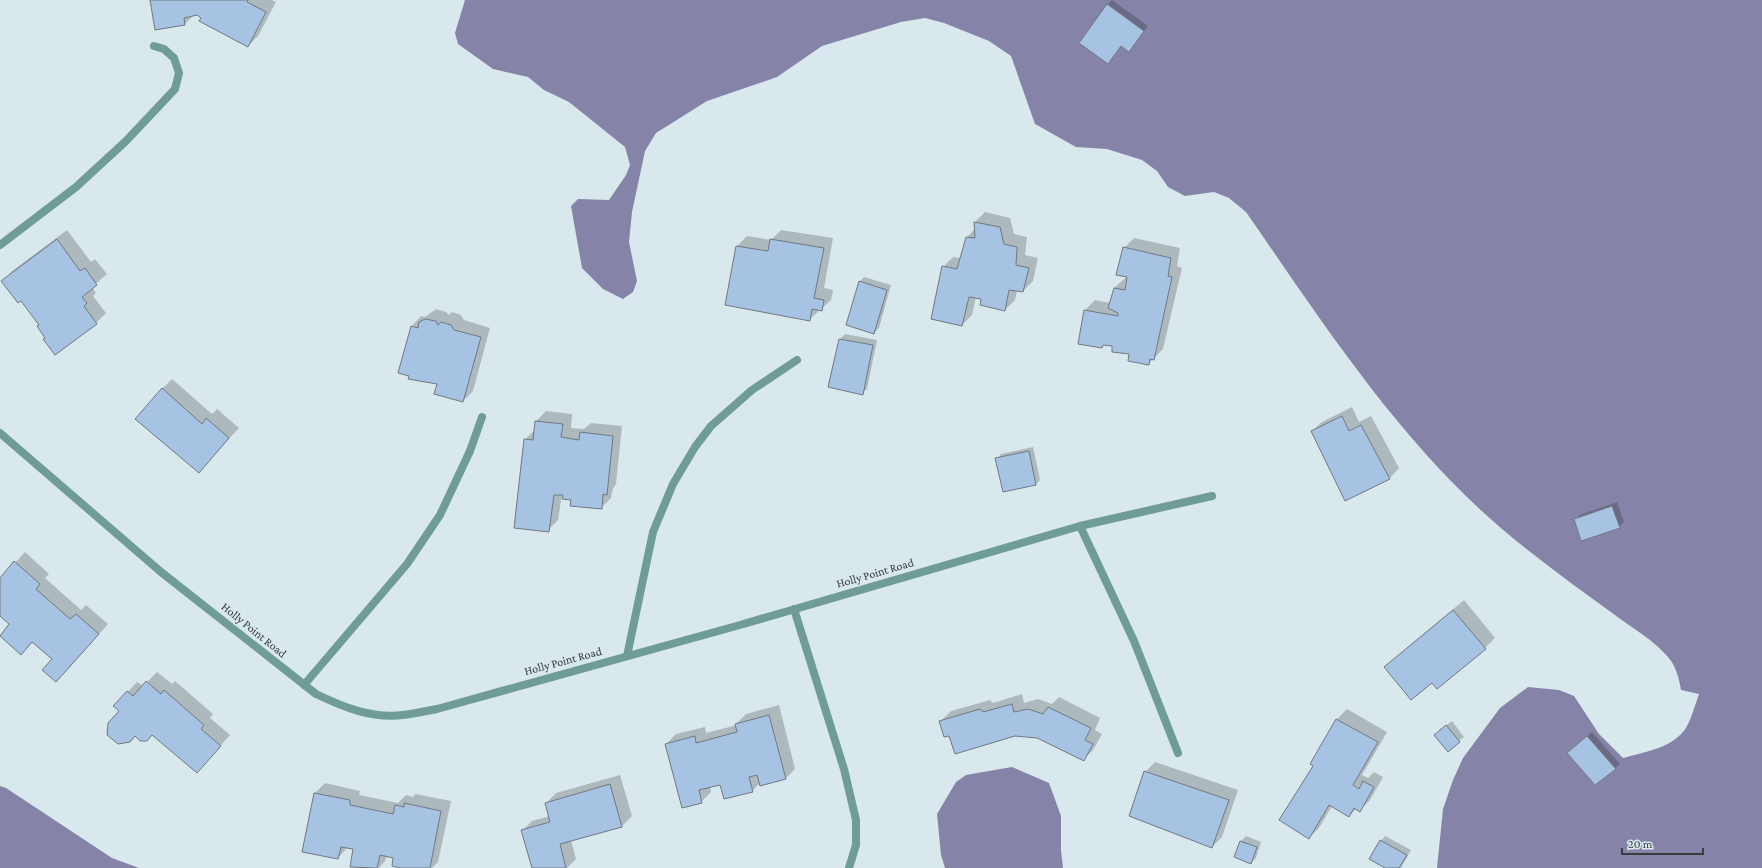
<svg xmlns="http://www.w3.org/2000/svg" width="1762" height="868" font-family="'Crimson Pro',serif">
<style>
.water{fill:#8584a8}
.shadow{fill:#0003}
.building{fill:#a7c3e3;stroke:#707881}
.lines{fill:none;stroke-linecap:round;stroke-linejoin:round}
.service{stroke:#6f9d96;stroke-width:8}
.minor{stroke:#6f9d96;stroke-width:8}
.labels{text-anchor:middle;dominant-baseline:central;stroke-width:3.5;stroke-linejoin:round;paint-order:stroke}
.street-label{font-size:12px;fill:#373d3f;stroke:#d9e8ed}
</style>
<rect width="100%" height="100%" fill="#d9e8ed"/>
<!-- water -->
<path class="water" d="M465,0H1762V868H1437L1443,809L1453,780L1463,758L1500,708L1528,687L1559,690L1574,696L1599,734L1623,758C1644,752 1675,748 1687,726C1692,717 1695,705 1699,694L1681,690C1679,678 1676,666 1668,657C1654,641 1636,630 1619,618C1589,596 1558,574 1529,551C1411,460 1330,333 1246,212L1229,198L1214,192L1185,196L1168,187L1157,171L1142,160L1107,149L1076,147L1035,124L1011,56L989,41L944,23L925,18L901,22L822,46L777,77L707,101L656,133L645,151L632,212L629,242L637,281L633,292L623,299L603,289L582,268L571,206L578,199L609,200L626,175L630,165L625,147L569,102L544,90L528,77L493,69L458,44L455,33Z
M1012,767L1049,783L1061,816V850L1063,868H945L941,855L937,814L956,782L966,775Z
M0,786L6,788L112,858L139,868H0Z"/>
<!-- shadow -->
<path class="shadow" d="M151,0H272L276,2L258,36L248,46L197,14L194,15L185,24Z
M1112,0L1148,26L1129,51L1122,45L1108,62V4Z
M985,212L1010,218L1014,234L1027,237L1025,255L1038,258L1033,281L1023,291L1017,290L1015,300L1005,310L983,298L976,297L972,315L962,325L943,267L953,257L961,258L967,237L975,229V222Z
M67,230L91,262L95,259L107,274L92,287L96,293L93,296L106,313L96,323L47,338L40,325L22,299L2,281L12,271Z
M781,230L833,238L824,288L833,290L831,300L810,319L726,304L737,246L747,236L771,240Z
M1134,238L1180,248L1177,266L1182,268L1163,349L1148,364L1114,346L1105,344L1102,347L1079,343L1085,310L1095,300L1110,303L1114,288L1125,278L1128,279L1124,248Z
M864,277L891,285L879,328L874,333L859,282Z
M436,309L446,312L449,315L452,312L461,315L464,320L490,328L473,391L463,401L438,383L410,375L412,326L421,316L425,317Z
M845,334L877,340L867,389L862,393L840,339Z
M172,379L212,414L217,409L239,428L199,471L162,389Z
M1352,407L1359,422L1371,416L1399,468L1390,478L1312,431L1322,422Z
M546,411L572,414L571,428L584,429L591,423L622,426L616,484L613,488L611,498L601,508L572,500L562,494L558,520L548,530L525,440L535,429L536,421Z
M1033,447L1040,480L1035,485L997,459L1001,454Z
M1617,502L1624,522L1619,527L1575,520L1580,515Z
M25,552L49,574L45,578L81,610L86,605L108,624L66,671L33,641L21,653L0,635L10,624L1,615L0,616V579Z
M1464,600L1495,638L1485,648L1432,682L1385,667Z
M157,672L172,684L175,681L213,714L210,718L230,735L197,772L153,734L136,735L130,741L120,711L114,706L137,682L143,686Z
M1022,694L1024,703L1038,699L1052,704L1059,697L1100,718L1095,730L1102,734L1093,750L1083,760L1038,737L1015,735H950L941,721L951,711L990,700L993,703Z
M779,705L795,769L785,779L760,783L752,791L721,784L710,787L711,792L701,802L666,744L676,734L705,727L706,733L737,725L736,724L746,714Z
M1347,709L1387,732L1362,775L1368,778L1374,772L1383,777L1370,800L1360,810L1357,808L1349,816L1332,806L1319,828L1309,838L1315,766L1311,764L1337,719Z
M1452,721L1464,737L1448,750L1440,730Z
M1592,732L1620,764L1615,768L1573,748Z
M1155,762L1238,790L1222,837L1212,847L1145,772Z
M620,775L632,816L622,826L571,840L576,859L567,868H533L522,831L532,821L550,816L546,803L556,793Z
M325,783L360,791L359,795L398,803L406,795L413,797L415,794L451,801L438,862L432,868H407L394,857L387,855L385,861L379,868H359L351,866L354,849L348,847L338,858L315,793Z
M1246,836L1261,842L1256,858L1251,863L1235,857L1241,841Z
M1385,836L1411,850L1401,868H1387L1381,841Z"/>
<!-- building -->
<path class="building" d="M150,0H248L247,2L266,12L248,47L199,21L201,18L197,15L184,18L185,25L155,30Z
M1107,4L1144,31L1129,52L1121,46L1108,64L1079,43Z
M974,222L1000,227L1004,244L1017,247L1016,265L1029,268L1023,292L1009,290L1005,311L980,305L981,299L969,297L962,326L931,319L942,266L957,269L966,237L975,238Z
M57,239L80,271L85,268L97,285L82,297L87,303L84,306L97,324L55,355L43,339L45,338L37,326L39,325L21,301L18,303L1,281Z
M770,239L824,248L814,298L824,300L822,311L812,309L810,321L725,305L736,246L768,251Z
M1123,247L1171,258L1168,276L1172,277L1154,360L1150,359L1149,365L1128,361L1129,354L1112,352V346L1103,345L1102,348L1078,344L1084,310L1118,316V313L1108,308L1114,288L1125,290L1127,277L1116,275Z
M859,281L887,290L874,334L846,325Z
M425,319L436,321L438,325L441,322L451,325L454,330L481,337L463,402L434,394L437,384L408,379L409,376L398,373L411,326L418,328L419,322Z
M839,339L873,345L863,395L828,387Z
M162,388L202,424L206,418L229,438L199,473L135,419Z
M1342,416L1349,431L1361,425L1390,479L1345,501L1311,431Z
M535,421L563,424L561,437L579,440L580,432L613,436L607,495L603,494L602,509L570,506L571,500L562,499L563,495H554L549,532L514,528L524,439L533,440Z
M1029,451L1036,485L1003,492L995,458Z
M1612,506L1620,528L1581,541L1574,519Z
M14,561L40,584L36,589L70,619L76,614L99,634L56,682L42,670L52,659L32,642L21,655L0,636L9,624L0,616V578Z
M1453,610L1486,649L1437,689L1432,683L1411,700L1384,667Z
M146,681L161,694L164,690L204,725L201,729L221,746L197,773L152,735L147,741H140L135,736L130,742L118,744L107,735L108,723L119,711L113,706L127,691L133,696Z
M1012,704L1014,712L1028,709L1043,714L1048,707L1091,728L1085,740L1093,744L1084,761L1037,738L1015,736L955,754L949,736L944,737L939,721L980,709L983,712Z
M769,715L786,779L760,786L757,775L749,777L753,792L724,799L720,785L699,790L702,803L682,808L665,744L695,736L696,743L737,732L735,724Z
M1336,719L1378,742L1353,785L1359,789L1363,781L1374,787L1360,812L1354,808L1349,817L1329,805L1309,839L1279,820L1313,766L1310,764Z
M1446,725L1460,742L1448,752L1434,735Z
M1587,736L1616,769L1595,785L1567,753Z
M1144,771L1229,800L1212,848L1129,816Z
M610,784L622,827L560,844L566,868H532L521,830L550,822L545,803Z
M314,793L350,800V805L393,814L395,805L404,807V803L441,811L430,868H401L392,866L393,858L380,855L377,868L350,867L353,849L341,847L338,859L302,852Z
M1380,840L1407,855L1399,868H1385L1369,859Z
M1240,841L1257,847L1251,864L1234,857Z"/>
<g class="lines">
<!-- service -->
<path class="service" d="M0,245L76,187L126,141L175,89L179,73L174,58L164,49L154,46
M1080,526L1134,641L1178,753
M794,609L844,769L856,820V845L849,868
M627,656L653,532L673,484L695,447L711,426L752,390L797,360
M304,685L407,564L440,515L470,451L482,417"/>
<!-- minor -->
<path class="minor" d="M0,433L161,572L316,694C343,707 372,719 403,715C414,714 425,711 437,709L740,625L1080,526L1212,496"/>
</g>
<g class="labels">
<!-- street labels -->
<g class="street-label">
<text transform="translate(875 573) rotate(-16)">Holly Point Road</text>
<text transform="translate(254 630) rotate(39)">Holly Point Road</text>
<text transform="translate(563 661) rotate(-15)">Holly Point Road</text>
</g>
</g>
<!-- scale -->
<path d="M1622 848v6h81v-6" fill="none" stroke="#373d3f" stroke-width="2"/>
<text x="1628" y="848" font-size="12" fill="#373d3f" stroke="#d9e8ed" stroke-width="3" paint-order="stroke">20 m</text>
</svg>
